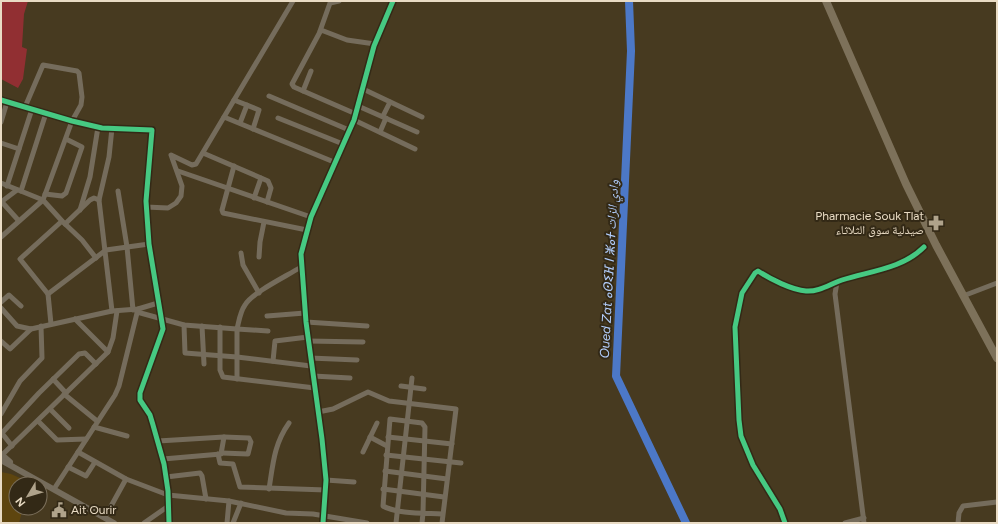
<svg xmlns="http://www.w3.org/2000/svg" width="998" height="524" viewBox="0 0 998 524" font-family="Figtree,'Noto Naskh Arabic','Noto Sans Tifinagh',sans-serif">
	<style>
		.built { fill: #5e450f }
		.green { fill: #912f32 }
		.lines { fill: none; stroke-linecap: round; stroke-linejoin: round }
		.river { stroke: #4c78c7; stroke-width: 8 }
		.minor { stroke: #756c5c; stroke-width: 5 }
		.tertiary { stroke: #756c5c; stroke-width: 6 }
		.primary { stroke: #7d715a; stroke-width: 8 }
		.cycleway-casing { stroke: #332916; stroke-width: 8 }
		.cycleway { stroke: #46c982; stroke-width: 5 }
		.labels { text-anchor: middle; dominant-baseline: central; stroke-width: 4; stroke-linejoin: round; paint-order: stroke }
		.poi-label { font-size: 12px; fill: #e9dbc4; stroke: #332916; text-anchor: end }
		.water-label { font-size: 13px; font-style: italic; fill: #b2cdfb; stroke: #332916 }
	</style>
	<rect width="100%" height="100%" fill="#473a20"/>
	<polygon class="built" points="1,472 11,474 29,482 28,484 16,484 16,508 23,508 19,523 1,523"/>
	<polygon class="green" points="1,1 28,1 24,14 22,47 27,49 23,79 18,88 1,79"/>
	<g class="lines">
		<polyline class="river" points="629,1 631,51 616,376 686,523"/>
		<g class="minor">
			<polyline points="320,31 330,3 339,1"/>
			<polyline points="363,89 422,117"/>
			<polyline points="303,91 311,71"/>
			<polyline points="269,96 349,130"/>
			<polyline points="1,100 72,121 102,128 152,130 146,201 149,244 163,329 140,393 140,400 150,415 153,425 164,464 168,491 169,523"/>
			<polyline points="234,100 259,110 253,129"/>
			<polyline points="358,106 417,132"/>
			<polyline points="356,114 294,87 292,84 321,30 347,40 375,44"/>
			<polyline points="383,116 390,102"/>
			<polyline points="224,117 334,162"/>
			<polyline points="278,118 343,144"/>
			<polyline points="354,120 415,149"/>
			<polyline points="1,122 7,102"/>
			<polyline points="240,123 247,105"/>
			<polyline points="380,132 386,118"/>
			<polyline points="1,143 19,149"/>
			<polyline points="203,153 268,181 271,188 267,202"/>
			<polyline points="234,166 222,210 223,213 307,230"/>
			<polyline points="178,171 311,217"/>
			<polyline points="1,183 43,200 62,221 20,259 48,294 51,324"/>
			<polyline points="7,186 32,109"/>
			<polyline points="21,191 46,113"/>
			<polyline points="118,191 127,247 133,310"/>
			<polyline points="45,194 62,196 66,193 82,147 66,139"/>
			<polyline points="254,198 261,178"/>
			<polyline points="99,200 109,157 112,128"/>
			<polyline points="1,201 19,221"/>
			<polyline points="1,202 17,190"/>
			<polyline points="146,207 168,208 176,203 181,196 182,186 171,155 192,165 196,164 293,1"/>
			<polyline points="80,210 90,177 98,127"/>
			<polyline points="63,222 82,240 96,258"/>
			<polyline points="65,224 90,200 94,198 99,200 112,311"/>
			<polyline points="1,237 43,200 72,121 81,105 82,97 79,73 77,71 43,65 25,107"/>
			<polyline points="241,253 243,265 259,293"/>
			<polyline points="259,257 260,242 264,222"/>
			<polyline points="837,282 835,294 864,523"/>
			<polyline points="48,294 106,250 149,244"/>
			<polyline points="963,296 997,283"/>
			<polyline points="1,302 9,295 21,306"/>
			<polyline points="1,308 17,326 31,329 112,311 138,309 158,303"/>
			<path d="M137 312 184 325 237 329C239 321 240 312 245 305 253 292 287 276 301 267"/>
			<polyline points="267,316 305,313"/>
			<polyline points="75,319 108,352"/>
			<polyline points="306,322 367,326"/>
			<polyline points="184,325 185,353 237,357 311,366"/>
			<polyline points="202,326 204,364"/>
			<polyline points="220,327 220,370 223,377 315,388"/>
			<polyline points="1,341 10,349 31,329"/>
			<polyline points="308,341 363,342"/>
			<polyline points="310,358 357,360"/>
			<polyline points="273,361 275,341 308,337"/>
			<polyline points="313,376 350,378"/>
			<polyline points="53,379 66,393"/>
			<polyline points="237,379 237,329 268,331"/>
			<polyline points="401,386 424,389"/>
			<polyline points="64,394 97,421"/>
			<polyline points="50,409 69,428"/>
			<polyline points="318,412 333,409 368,392 389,401 456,409 442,523"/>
			<polyline points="1,414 20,381 42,358 41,326"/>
			<polyline points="38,421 57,440 86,439"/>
			<polyline points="94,427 127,436"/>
			<polyline points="1,432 12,446"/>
			<polyline points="2,433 39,393 79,354 85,353 96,364"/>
			<polyline points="370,437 387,446"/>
			<polyline points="388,437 452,444"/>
			<polyline points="158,441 224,437 221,454 163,459"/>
			<polyline points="78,452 126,479 168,495 229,501 286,513 313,514 367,523"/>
			<polyline points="363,452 377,423"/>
			<polyline points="222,453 248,454 251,442 249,438 224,437"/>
			<polyline points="218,454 220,463 233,464 240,487 326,490"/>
			<polyline points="2,455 108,352 113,338 117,311"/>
			<polyline points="386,455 461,463"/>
			<polyline points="68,467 86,476 95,462"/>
			<polyline points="385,471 447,479"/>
			<polyline points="166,477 200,473 202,476 206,499"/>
			<polyline points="326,480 354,482"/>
			<polyline points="54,489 115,395 119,386 138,309"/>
			<path d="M269 489C273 464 274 444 289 423"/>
			<polyline points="383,489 444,497"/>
			<polyline points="105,517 126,479"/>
			<polyline points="144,523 167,507"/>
			<polyline points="227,523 229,501"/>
			<polyline points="233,523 241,503"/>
			<polyline points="323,523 326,480 322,439 306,322 301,254 311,217 354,120 374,46 393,1"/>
			<polyline points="396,523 412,378"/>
			<path d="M422 523 423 513 425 427 422 423 390 419 383 506C396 514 426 513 442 514"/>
			<path d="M785 523 780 509 753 465 741 436 739 420 735 327 742 293 755 273 758 271C770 279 792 290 806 291 819 292 830 284 842 280 870 271 902 269 924 247"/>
			<polyline points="845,523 864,518"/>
			<polyline points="958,523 959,513 963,506 997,502"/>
		</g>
		<g class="tertiary">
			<polyline points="1,454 10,462"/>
			<polyline points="1,460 114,523"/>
		</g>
		<polyline class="primary" points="826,1 906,184 936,245 997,358"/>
		<g class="cycleway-casing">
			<g id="cycleway">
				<polyline points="1,100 72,121 102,128 152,130 146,201 149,244 163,329 140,393 140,400 150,415 153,425 164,464 168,491 169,523"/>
				<polyline points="323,523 326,480 322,439 306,322 301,254 311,217 354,120 374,46 393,1"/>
				<path d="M785 523 780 509 753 465 741 436 739 420 735 327 742 293 755 273 758 271C770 279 792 290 806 291 819 292 830 284 842 280 870 271 902 269 924 247"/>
			</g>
		</g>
		<use href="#cycleway" class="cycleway"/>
	</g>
	<defs>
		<g id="pharmacy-bare" transform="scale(1.2)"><path d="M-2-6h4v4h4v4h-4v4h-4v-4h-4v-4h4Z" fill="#b0a38b" stroke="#332916" stroke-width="2.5" paint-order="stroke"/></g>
		<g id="civic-bare" transform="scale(1.2)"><path d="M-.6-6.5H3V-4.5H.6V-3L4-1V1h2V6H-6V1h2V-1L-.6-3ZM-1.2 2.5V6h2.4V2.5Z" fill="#b0a38b" stroke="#332916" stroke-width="2.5" paint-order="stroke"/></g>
	</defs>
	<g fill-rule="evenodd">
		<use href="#pharmacy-bare" x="936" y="223"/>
		<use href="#civic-bare" x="59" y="510"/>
	</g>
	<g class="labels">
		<g class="poi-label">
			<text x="924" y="216">Pharmacie Souk Tlat<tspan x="924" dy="14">صيدلية سوق الثلاثاء</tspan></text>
			<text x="71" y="510" text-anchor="start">Ait Ourir</text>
		</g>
		<g class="water-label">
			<text transform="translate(609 269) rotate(-87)">Oued Zat ⴰⵙⵉⴼ ⵏ ⵥⴰⵜ وادي الزات</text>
		</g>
	</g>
	<rect width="998" height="524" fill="none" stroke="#e9dbc4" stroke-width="4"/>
	<g transform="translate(28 496) rotate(232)"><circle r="19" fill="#332916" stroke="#7c705c"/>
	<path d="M0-3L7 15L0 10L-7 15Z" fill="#b0a38b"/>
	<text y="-6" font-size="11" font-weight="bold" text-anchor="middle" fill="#e9dbc4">N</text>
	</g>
</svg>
